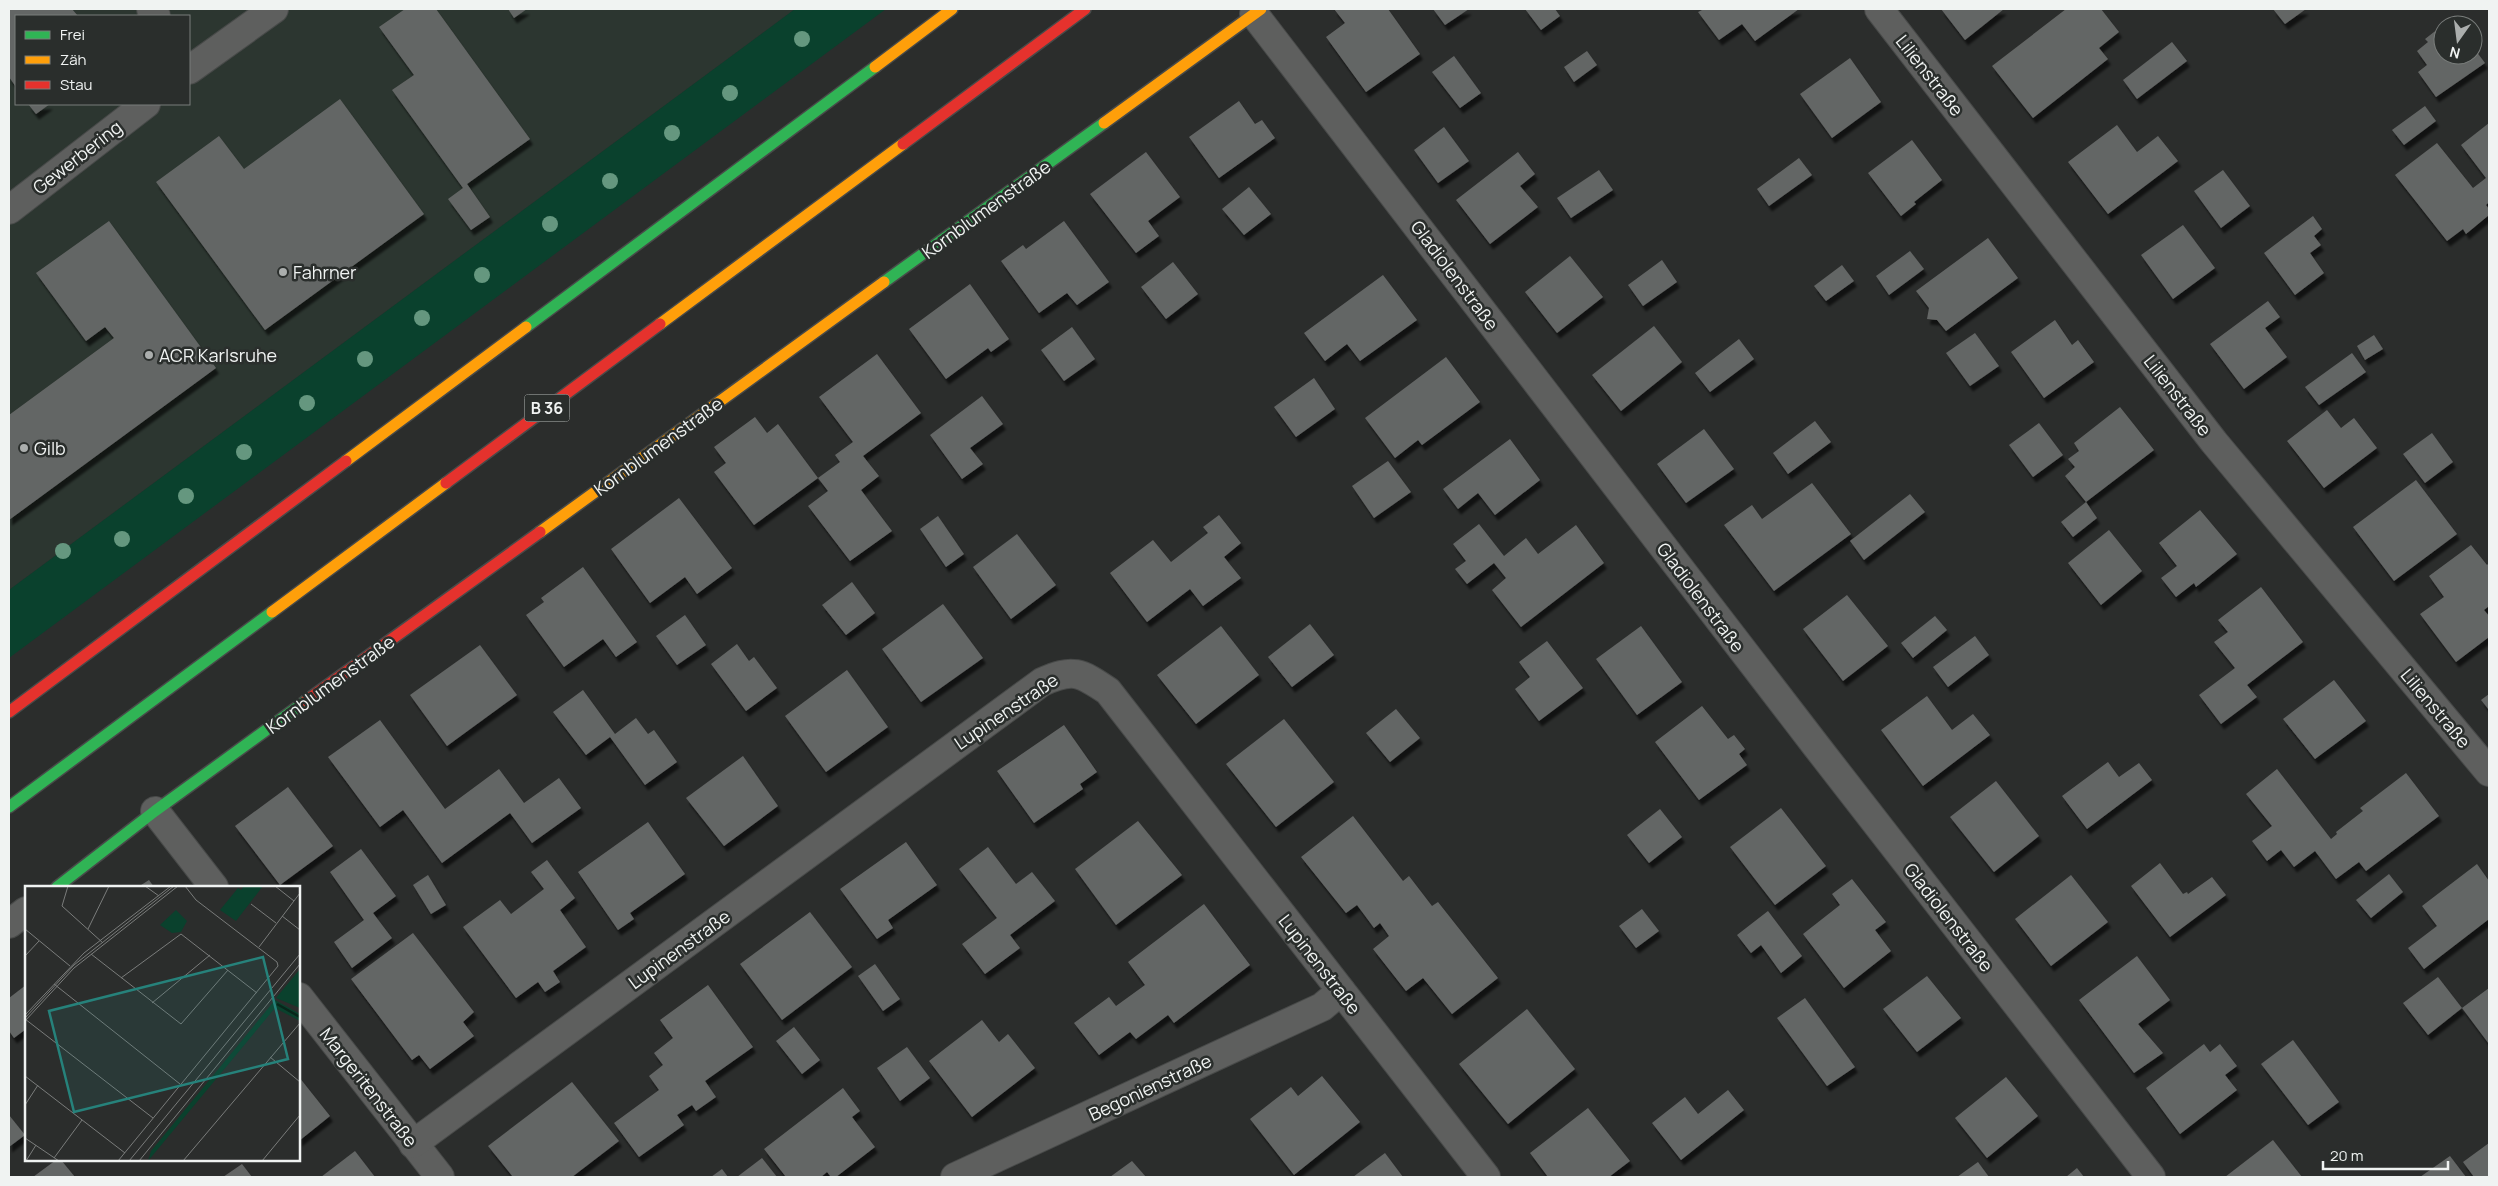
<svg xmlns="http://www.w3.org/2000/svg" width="2498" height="1186" viewBox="0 0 2498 1186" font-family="Manrope,sans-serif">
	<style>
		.built { fill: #2c3630; fill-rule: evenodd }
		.green { fill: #0a412d }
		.building { fill: #646665; filter: url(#shadow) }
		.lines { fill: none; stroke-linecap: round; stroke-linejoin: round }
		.street-casing { stroke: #484a49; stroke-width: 30 }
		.fast-casing { stroke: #484a49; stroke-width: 14 }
		.slow-casing { stroke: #484a49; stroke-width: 14 }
		.jam-casing { stroke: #484a49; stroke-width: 14 }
		.street { stroke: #5e5f5e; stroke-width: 28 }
		.fast { stroke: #30b455; stroke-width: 11 }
		.slow { stroke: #ff9f0a; stroke-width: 11 }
		.jam { stroke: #e5322d; stroke-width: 11 }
		.tree { fill: #65977f }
		.poi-dot { fill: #abaead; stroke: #2a2e2c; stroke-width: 2 }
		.labels { text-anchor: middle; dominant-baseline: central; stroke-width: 5; stroke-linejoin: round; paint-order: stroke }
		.shield { fill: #2a2e2c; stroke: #b5b8b7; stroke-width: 1 }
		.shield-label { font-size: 16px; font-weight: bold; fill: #f0f3f2 }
		.street-label { font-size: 18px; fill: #f0f3f2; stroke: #2a2e2c }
		.poi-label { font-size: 18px; fill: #f0f3f2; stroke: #2a2e2c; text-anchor: start }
		.inset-river { fill: none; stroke: #08261a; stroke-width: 2.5 }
		.inset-road { fill: none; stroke: #7a7c7b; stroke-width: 1 }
		.view { fill: #26827b; fill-opacity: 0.15; stroke: #26827b; stroke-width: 2.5 }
		.inset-edge { fill: none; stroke: #f0f3f2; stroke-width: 2.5 }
	</style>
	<defs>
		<filter id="shadow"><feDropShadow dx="3" dy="5.5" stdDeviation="1" flood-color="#0009"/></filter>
	</defs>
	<rect width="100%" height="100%" fill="#2b2d2c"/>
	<path class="built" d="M9 9H795L9 590ZM16 16H189V104H16Z"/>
	<polygon class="green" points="795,9 886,9 9,658 9,590"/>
	<g class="building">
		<polygon points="9,9 72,9 78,16 16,16 16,87 9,77"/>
		<polygon points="405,9 436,9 530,139 467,184 490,217 471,230 448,199 463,188 392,90 414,75 379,27"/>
		<polygon points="508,9 527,9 514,18"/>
		<polygon points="1334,9 1388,9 1420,54 1366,92 1326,37 1345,23"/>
		<polygon points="1433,9 1469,9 1445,25"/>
		<polygon points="1525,9 1555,9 1560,16 1541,30"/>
		<polygon points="1704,9 1799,9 1755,41 1742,24 1719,40 1698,12"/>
		<polygon points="1941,9 2004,9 1965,40"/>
		<polygon points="2066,9 2101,9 2119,32 2099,48 2108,59 2033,118 1992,66"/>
		<polygon points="2273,9 2306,9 2285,24"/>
		<polygon points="2453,18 2458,25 2444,25"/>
		<polygon points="2443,25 2443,55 2473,55 2473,47 2485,63 2436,97 2418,72 2427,65 2417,51 2428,42 2425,39"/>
		<polygon points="2172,42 2187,61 2137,99 2123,80"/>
		<polygon points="1587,51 1597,65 1574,82 1564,67"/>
		<polygon points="1454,56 1481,93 1460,108 1432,72"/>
		<polygon points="1850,58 1881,102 1832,138 1800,94"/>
		<polygon points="340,99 424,214 265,330 156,182 219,136 244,169"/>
		<polygon points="1239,101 1255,124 1262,120 1275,138 1219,178 1189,137"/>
		<polygon points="28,104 50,104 36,114"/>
		<polygon points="2425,106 2436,121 2404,145 2392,130"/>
		<polygon points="2489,123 2489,202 2486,205 2489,209 2489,215 2466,234 2463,229 2447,241 2395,175 2437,143 2473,188 2486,178 2461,145"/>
		<polygon points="2117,125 2137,152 2158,136 2178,161 2108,214 2068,162"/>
		<polygon points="1444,127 1469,161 1438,183 1414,150"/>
		<polygon points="1912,140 1942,180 1914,202 1916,204 1901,216 1868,173"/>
		<polygon points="1146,152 1180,197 1148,221 1159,236 1136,253 1090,194"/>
		<polygon points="1518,152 1535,174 1520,186 1538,207 1490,244 1456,200"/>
		<polygon points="1799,158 1812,175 1769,206 1757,189"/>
		<polygon points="1599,170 1613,190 1571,218 1557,198"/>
		<polygon points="2223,170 2250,206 2221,228 2194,191"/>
		<polygon points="1249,187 1271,214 1244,235 1222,209"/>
		<polygon points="2313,216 2322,229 2314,236 2321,245 2310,253 2324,273 2295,295 2264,253"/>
		<polygon points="109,221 216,368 9,520 9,415 114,338 105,327 86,341 36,273"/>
		<polygon points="1064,221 1109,282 1077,305 1067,293 1039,313 1001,261 1023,245 1026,249"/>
		<polygon points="2183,225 2215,268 2173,299 2141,255"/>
		<polygon points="1988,238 2018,278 1946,331 1937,320 1927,319 1929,308 1916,291"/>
		<polygon points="1910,251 1924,269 1889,295 1876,276"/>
		<polygon points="1570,256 1603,297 1557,333 1525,292"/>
		<polygon points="1662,260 1677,282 1643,306 1628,285"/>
		<polygon points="1173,262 1198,294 1166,319 1141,287"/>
		<polygon points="1842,265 1854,281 1826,301 1814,286"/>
		<polygon points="1383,275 1417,320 1360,361 1347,344 1325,361 1304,333"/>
		<polygon points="970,284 1009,339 991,352 988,348 946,379 909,329"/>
		<polygon points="2268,301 2280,317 2265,328 2287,357 2244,389 2210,344"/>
		<polygon points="2055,320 2072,345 2078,340 2094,362 2044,398 2011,352"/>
		<polygon points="1654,326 1682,362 1621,411 1592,375"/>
		<polygon points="1072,327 1095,359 1064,381 1041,350"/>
		<polygon points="1975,333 1999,366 1970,386 1946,353"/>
		<polygon points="2374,335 2383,349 2365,360 2357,346"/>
		<polygon points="1739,339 1754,359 1710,392 1695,373"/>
		<polygon points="2352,353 2366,372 2319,405 2305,387"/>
		<polygon points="877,354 921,413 863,456 879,476 861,490 892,531 850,561 808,506 828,491 818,478 840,462 835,455 853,442 819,397"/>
		<polygon points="1446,357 1480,402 1422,445 1418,440 1395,458 1365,418"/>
		<polygon points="1314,378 1335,409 1296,437 1274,407"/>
		<polygon points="982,396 1003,424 970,448 983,464 962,479 930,435"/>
		<polygon points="2120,407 2154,450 2086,502 2065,476 2075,467 2068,459 2079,451 2074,443"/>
		<polygon points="2327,410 2341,428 2354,418 2377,448 2324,488 2287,441"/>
		<polygon points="755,417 767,433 778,424 818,478 754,525 714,472 726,463 714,447"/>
		<polygon points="1815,421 1831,442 1788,474 1773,453"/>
		<polygon points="2039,423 2063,455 2033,477 2009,445"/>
		<polygon points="1704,429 1734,469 1686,503 1657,464"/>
		<polygon points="2432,433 2453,462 2425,483 2403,454"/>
		<polygon points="1510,439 1540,480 1495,515 1478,493 1458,509 1443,489"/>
		<polygon points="1388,461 1411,492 1374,518 1352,486"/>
		<polygon points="2416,480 2457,534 2394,581 2353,527"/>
		<polygon points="1812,483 1851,534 1774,591 1724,525 1752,505 1762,519"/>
		<polygon points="1910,494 1925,512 1864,560 1850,541"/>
		<polygon points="679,498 732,568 697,594 685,577 650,603 611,549"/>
		<polygon points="2086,502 2097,518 2073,537 2061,522"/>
		<polygon points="2200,510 2237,554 2196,587 2194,583 2176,597 2161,578 2177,566 2159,543"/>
		<polygon points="1219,515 1241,543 1224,557 1241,578 1203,606 1190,589 1147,622 1110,573 1153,540 1171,562 1208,533 1203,527"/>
		<polygon points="938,516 964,554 946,567 920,529"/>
		<polygon points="1479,524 1504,556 1526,538 1538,554 1576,525 1604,563 1521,627 1492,590 1506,578 1494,563 1467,584 1455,569 1466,561 1453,544"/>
		<polygon points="2109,530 2142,571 2101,605 2068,563"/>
		<polygon points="1017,534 1056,585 1011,619 973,567"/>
		<polygon points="2471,545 2487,565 2489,563 2489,606 2484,610 2489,616 2489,637 2456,662 2420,614 2444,597 2429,576"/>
		<polygon points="583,567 637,642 616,657 603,639 564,667 526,615 544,602 541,598"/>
		<polygon points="852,582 875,613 846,635 822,605"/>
		<polygon points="2261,587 2303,642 2247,685 2257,697 2221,724 2199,695 2235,668 2214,642 2228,632 2218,620"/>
		<polygon points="1847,595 1888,646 1843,681 1803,629"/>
		<polygon points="943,604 983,658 921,702 882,649"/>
		<polygon points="685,615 706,645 677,665 656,636"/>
		<polygon points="1935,616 1947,630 1913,658 1901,643"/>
		<polygon points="1310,624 1334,655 1292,687 1268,657"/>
		<polygon points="1221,626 1259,675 1196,724 1157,675"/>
		<polygon points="1641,626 1682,682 1637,715 1596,659"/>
		<polygon points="1975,636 1989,655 1948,687 1933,667"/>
		<polygon points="1547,641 1583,688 1539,721 1515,689 1530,677 1519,662"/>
		<polygon points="737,644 749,661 754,657 777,688 746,711 711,664"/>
		<polygon points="480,645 517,695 447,746 410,695"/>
		<polygon points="847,670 888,727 826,772 785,716"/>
		<polygon points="2334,680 2366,721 2315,759 2283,719"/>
		<polygon points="583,690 615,734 636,718 648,734 654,730 677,762 645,785 610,737 586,755 553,712"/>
		<polygon points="2489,694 2489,710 2481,700"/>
		<polygon points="1927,696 1952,730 1973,714 1990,735 1923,786 1881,730"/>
		<polygon points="1702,706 1728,739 1734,735 1745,749 1739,754 1747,765 1699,800 1655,742"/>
		<polygon points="1396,709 1420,738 1390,762 1366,733"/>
		<polygon points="1284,719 1334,782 1276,827 1226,764"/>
		<polygon points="380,720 445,809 499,769 524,803 559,778 581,808 532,843 510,813 442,863 403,810 380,827 328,757"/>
		<polygon points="1064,725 1097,772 1080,784 1083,789 1034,823 997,771"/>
		<polygon points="743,756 778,806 724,846 686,798"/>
		<polygon points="2108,762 2119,777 2139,763 2152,780 2087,829 2062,796"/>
		<polygon points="2277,769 2331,839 2337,834 2336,832 2363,811 2360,808 2406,773 2439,816 2366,871 2359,862 2336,879 2315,851 2294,867 2281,850 2267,861 2252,841 2272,826 2246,794"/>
		<polygon points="1996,781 2039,836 1994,872 1950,817"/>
		<polygon points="288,787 333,846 280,885 235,826"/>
		<polygon points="1781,808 1826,866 1775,905 1730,847"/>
		<polygon points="1660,809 1682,837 1649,863 1627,835"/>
		<polygon points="1353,816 1403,881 1409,876 1432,906 1438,902 1498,978 1452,1014 1423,978 1406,991 1373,949 1389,936 1380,923 1374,928 1357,905 1346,913 1301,857"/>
		<polygon points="1138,821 1182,875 1116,925 1075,869"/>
		<polygon points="648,822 685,874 630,913 634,919 618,930 578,872"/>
		<polygon points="906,842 937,885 888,920 893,928 877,939 840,889"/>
		<polygon points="988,847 1016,884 1032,872 1055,901 1010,935 1020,948 985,974 962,944 997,918 959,869"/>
		<polygon points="361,849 396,896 373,913 392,938 352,968 334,942 364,920 330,872"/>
		<polygon points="547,860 575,898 560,910 586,947 553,971 560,982 545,992 538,982 516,998 463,927 500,900 511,914 544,889 531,872"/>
		<polygon points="2160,863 2183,894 2187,892 2188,894 2212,877 2226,895 2170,937 2131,886"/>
		<polygon points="2477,864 2489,881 2489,919 2424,969 2408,948 2437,926 2422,906"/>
		<polygon points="2389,874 2403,892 2371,918 2356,900"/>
		<polygon points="428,875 446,905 431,914 413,885"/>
		<polygon points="2071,875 2108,922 2051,966 2015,919"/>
		<polygon points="1852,879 1886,922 1875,930 1891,951 1844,988 1803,934 1840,905 1832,894"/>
		<polygon points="149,880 154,887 138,887"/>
		<polygon points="1204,904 1250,965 1174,1023 1168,1015 1136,1039 1130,1032 1099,1055 1074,1023 1109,997 1116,1006 1145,985 1128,962"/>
		<polygon points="1642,909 1659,931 1636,948 1619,926"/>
		<polygon points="1768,911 1802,956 1781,973 1761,945 1751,953 1737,935"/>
		<polygon points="810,912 852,967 782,1020 740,964"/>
		<polygon points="413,933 474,1012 463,1022 474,1036 430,1069 419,1055 412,1060 351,979"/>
		<polygon points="2137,956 2170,1000 2138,1024 2163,1053 2134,1073 2079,1000"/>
		<polygon points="875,964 900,999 883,1011 858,976"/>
		<polygon points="1927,976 1961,1018 1917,1052 1883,1009"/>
		<polygon points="2438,977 2462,1008 2428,1035 2403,1003"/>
		<polygon points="26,985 26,1029 14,1038 9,1031 9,998"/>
		<polygon points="708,985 753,1047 705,1081 716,1097 696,1111 692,1105 677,1115 684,1125 639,1157 614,1123 659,1090 649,1076 663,1065 654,1053 673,1038 660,1020"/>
		<polygon points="2489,988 2489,1044 2462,1008"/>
		<polygon points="1805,998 1855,1067 1827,1086 1777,1018"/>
		<polygon points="1527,1009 1575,1069 1508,1124 1459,1064"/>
		<polygon points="982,1020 999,1042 1008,1034 1035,1068 972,1117 929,1061"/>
		<polygon points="794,1027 820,1060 802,1074 776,1041"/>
		<polygon points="2293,1040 2339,1102 2308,1125 2261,1064"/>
		<polygon points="2204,1044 2210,1052 2220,1044 2237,1066 2225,1075 2237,1090 2180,1134 2146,1088"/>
		<polygon points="907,1047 930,1078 900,1101 877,1068"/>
		<polygon points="1322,1076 1360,1122 1294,1175 1250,1119 1291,1087 1298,1096"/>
		<polygon points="299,1077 330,1116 299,1141"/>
		<polygon points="2006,1077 2038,1116 1987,1158 1955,1118"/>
		<polygon points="572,1082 619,1141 572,1177 513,1177 488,1146"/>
		<polygon points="843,1088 860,1111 852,1117 875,1147 836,1177 831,1177 827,1172 821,1177 786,1177 764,1149"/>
		<polygon points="1728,1090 1744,1110 1681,1160 1652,1123 1685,1097 1698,1114"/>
		<polygon points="1588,1108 1630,1161 1609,1177 1548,1177 1530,1153"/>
		<polygon points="9,1115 25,1135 9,1147"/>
		<polygon points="2273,1140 2302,1177 2225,1177"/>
		<polygon points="2489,1143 2489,1177 2474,1177 2463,1162"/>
		<polygon points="355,1151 375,1177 321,1177"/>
		<polygon points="1385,1153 1403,1177 1353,1177"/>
		<polygon points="2450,1156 2466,1177 2420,1177"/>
		<polygon points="762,1158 777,1177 737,1177"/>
		<polygon points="56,1160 61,1160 75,1177 33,1177"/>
		<polygon points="1132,1161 1146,1177 1110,1177"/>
		<polygon points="1978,1162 1989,1177 1957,1177"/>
		<polygon points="242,1164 252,1177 223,1177"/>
		<polygon points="2077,1168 2084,1177 2066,1177"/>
		<polygon points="722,1169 728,1177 711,1177"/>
	</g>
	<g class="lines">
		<g class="street-casing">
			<g id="street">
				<polyline points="151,9 156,16"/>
				<polyline points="1879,9 2214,442 2489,772"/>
				<polyline points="1254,14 1817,747 2151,1177"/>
				<polyline points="189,70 274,9"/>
				<polyline points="9,210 146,104"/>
				<polyline points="155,811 214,887"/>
				<polyline points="9,924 26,911"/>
				<polyline points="299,997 440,1177"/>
				<path d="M413 1144 1042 682C1073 668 1080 672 1108 691L1486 1177"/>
				<polyline points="955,1177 1322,1007 1341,991"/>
			</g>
		</g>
		<g class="fast-casing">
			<g id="fast">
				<polyline points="884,282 1104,123"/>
				<polyline points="526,327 875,67"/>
				<polyline points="9,807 272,612"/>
				<polyline points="57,887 155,811 306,701"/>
			</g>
		</g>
		<g class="slow-casing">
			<g id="slow">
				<polyline points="875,67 952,9"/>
				<polyline points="1104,123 1261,9"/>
				<polyline points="660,324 903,144"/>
				<polyline points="346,461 526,327"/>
				<polyline points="540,532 884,282"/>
				<polyline points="272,612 446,483"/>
			</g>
		</g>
		<g class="jam-casing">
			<g id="jam">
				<polyline points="903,144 1085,9"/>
				<polyline points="446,483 660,324"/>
				<polyline points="306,701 540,532"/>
				<polyline points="9,712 346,461"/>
			</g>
		</g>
		<use href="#street" class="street"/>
		<use href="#fast" class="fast"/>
		<use href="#slow" class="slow"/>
		<use href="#jam" class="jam"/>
	</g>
	<g class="tree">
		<circle cx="802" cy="39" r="8"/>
		<circle cx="730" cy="93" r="8"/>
		<circle cx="672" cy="133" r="8"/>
		<circle cx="610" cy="181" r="8"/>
		<circle cx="550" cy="224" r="8"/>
		<circle cx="482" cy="275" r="8"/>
		<circle cx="422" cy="318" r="8"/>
		<circle cx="365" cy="359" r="8"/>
		<circle cx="307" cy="403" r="8"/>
		<circle cx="244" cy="452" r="8"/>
		<circle cx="186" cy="496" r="8"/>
		<circle cx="122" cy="539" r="8"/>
		<circle cx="63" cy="551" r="8"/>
	</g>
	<g class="poi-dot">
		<circle cx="283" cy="272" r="5"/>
		<circle cx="149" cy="355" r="5"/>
		<circle cx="24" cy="448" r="5"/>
	</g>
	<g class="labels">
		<rect class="shield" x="524.5" y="394.5" width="45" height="27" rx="4"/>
		<g class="shield-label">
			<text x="547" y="408">B 36</text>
		</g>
		<g class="street-label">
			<text transform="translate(1930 75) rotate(52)">Lilienstraße</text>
			<text transform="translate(77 157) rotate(-38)">Gewerbering</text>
			<text transform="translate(986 209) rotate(-36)">Kornblumenstraße</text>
			<text transform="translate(1455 275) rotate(53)">Gladiolenstraße</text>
			<text transform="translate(2178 395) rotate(52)">Lilienstraße</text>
			<text transform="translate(658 446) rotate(-36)">Kornblumenstraße</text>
			<text transform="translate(1701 597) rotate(53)">Gladiolenstraße</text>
			<text transform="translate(330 684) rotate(-36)">Kornblumenstraße</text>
			<text transform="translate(2436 708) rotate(50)">Lilienstraße</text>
			<text transform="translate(1006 711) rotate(-34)">Lupinenstraße</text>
			<text transform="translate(1949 917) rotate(52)">Gladiolenstraße</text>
			<text transform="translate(679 949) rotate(-36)">Lupinenstraße</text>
			<text transform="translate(1320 964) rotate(52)">Lupinenstraße</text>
			<text transform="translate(369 1087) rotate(52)">Margeritenstraße</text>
			<text transform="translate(1150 1087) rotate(-25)">Begonienstraße</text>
		</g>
		<g class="poi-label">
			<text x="293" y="272">Fahrner</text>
			<text x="159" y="355">ACR Karlsruhe</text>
			<text x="34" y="448">Gilb</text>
		</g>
	</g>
	<g transform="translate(25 886)">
		<rect width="275" height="275" fill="#2b2d2c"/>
		<path d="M219 0H238L211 35 195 24 213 2 216 4ZM151 24 162 35 156 46 147 47 135 39ZM275 83V122L251 112ZM250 114 275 128V135L250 122 123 275 126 265Z" fill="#0a412d"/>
		<path class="inset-river" d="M252 118 275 131"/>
		<path class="inset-road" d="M43 0 37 20 78 57M120 0 134 10M250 0 269 15M226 18 251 37M257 30 275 44M0 43 45 80M63 43 84 0M234 61 275 7M66 68 156 138 203 84M0 70 14 55M96 92 156 48 232 107M29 98 155 198M127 117 185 69M0 129 59 67 146 0M0 132 49 79 149 0M0 133 128 232M0 135 49 82 153 0M245 171 275 196M0 190 100 267M0 219 13 199M0 252 34 275M29 272 57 234M1 275 11 259M93 275 253 80 252 76 171 14 160 0M104 275 275 68M114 275 275 78M158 275 275 137M237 275 275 229"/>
		<path class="view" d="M238 71 263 173 49 226 24 125Z"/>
		<rect width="275" height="275" class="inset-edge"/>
	</g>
	<rect width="2498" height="1186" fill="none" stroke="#f0f3f2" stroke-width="20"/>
	<rect x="15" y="15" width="175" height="90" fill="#2a2e2c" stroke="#797d7b"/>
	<rect x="25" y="31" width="25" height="8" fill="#30b455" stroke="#797d7b"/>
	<text x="60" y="40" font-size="15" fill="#f0f3f2">Frei</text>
	<rect x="25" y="56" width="25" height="8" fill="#ff9f0a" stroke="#797d7b"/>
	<text x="60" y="65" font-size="15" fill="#f0f3f2">Zäh</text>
	<rect x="25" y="81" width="25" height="8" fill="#e5322d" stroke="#797d7b"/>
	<text x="60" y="90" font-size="15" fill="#f0f3f2">Stau</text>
	<g transform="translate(2458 40) rotate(194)"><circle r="24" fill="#2a2e2c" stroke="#797d7b"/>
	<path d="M0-4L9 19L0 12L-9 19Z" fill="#abaead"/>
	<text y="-8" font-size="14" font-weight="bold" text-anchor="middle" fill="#f0f3f2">N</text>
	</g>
	<path d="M2323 1161v8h125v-8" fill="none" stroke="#f0f3f2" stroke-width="2.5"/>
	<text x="2330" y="1161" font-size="15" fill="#f0f3f2" stroke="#2a2e2c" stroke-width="4" paint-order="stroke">20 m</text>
</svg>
